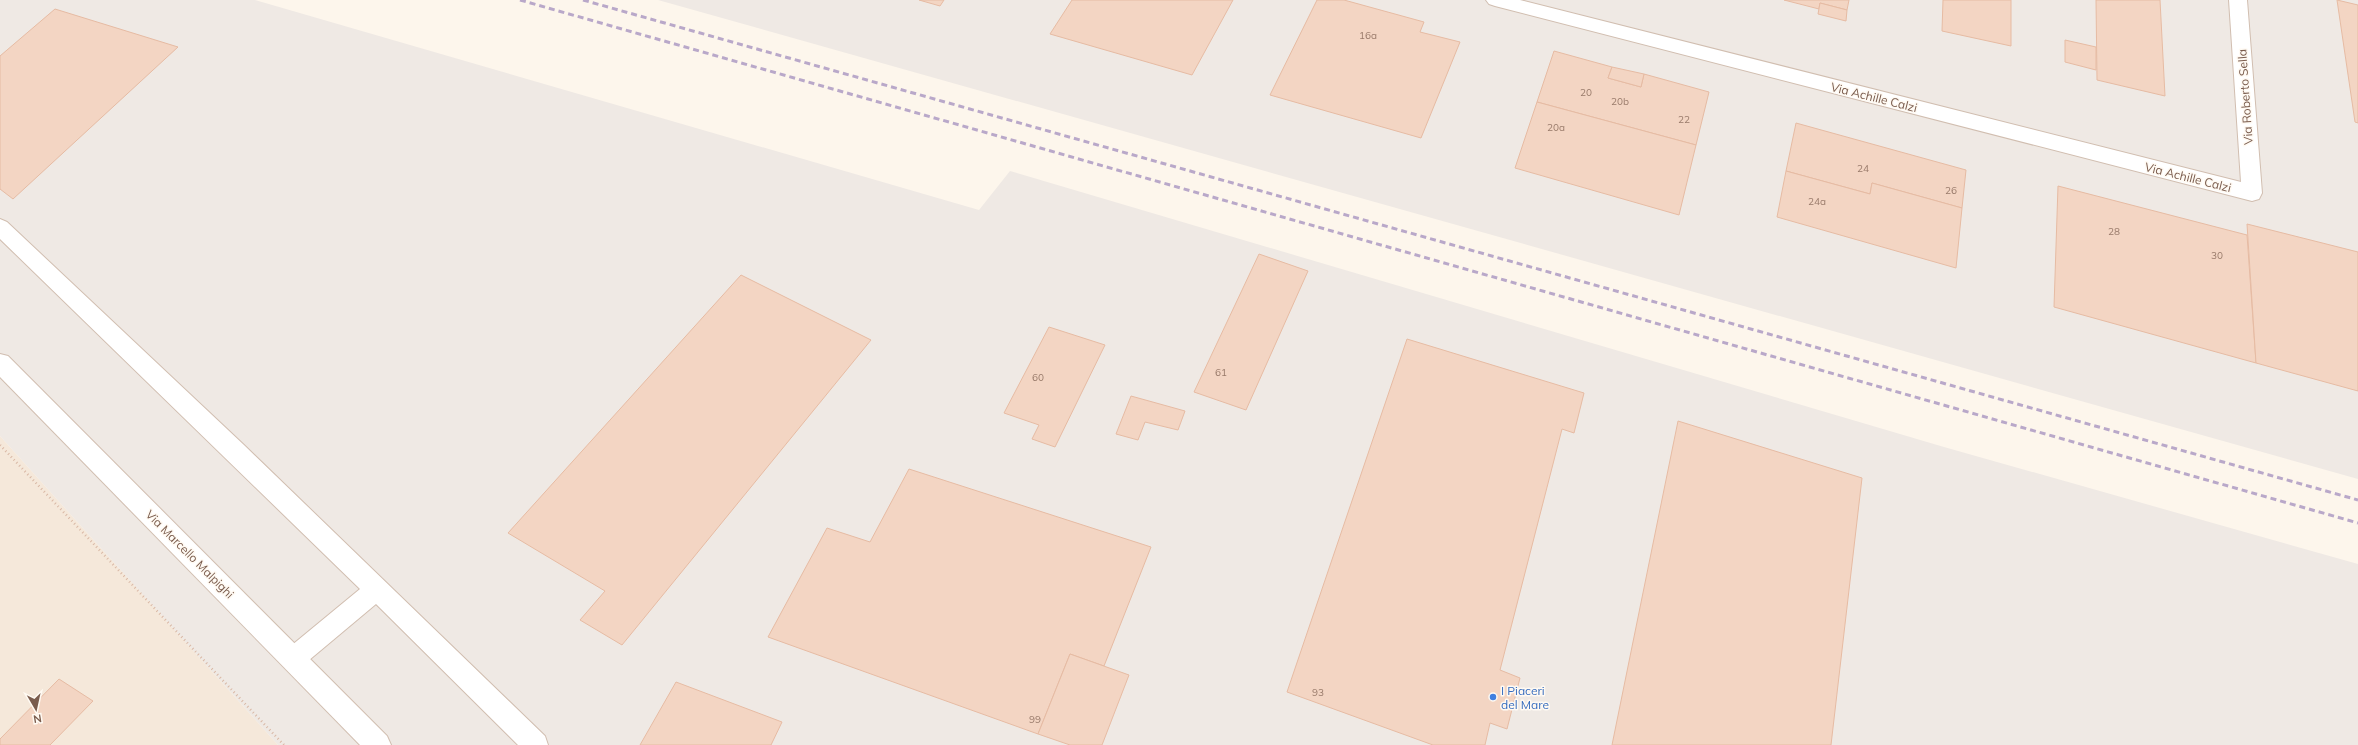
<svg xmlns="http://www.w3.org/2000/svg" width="2358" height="745" viewBox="0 0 2358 745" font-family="Mulish,sans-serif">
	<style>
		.residential { fill: #f5e8da }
		.industrial { fill: #efe9e4 }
		.building { fill: #f3d5c3; stroke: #e6bba3 }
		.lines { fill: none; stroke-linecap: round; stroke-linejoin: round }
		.lane-casing { stroke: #d1beb0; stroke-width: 2 }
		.street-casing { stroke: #d1beb0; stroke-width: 2 }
		.path { stroke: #d9b8a5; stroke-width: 2.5; stroke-dasharray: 1 3; stroke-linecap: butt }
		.lane { fill: #fff; fill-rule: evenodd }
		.street { fill: #fff; fill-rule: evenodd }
		.rail { stroke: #b9a8c9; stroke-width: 3; stroke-dasharray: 6 4; stroke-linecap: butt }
		.shop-dot { fill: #3f7fe0; stroke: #fffaf3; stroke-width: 1.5 }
		.labels { text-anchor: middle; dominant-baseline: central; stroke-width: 3; stroke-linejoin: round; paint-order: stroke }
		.number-label { font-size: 10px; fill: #987a6a }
		.street-label { font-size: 12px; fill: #7a5c4d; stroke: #fffaf3 }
		.shop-label { font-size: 12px; fill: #366cbe; stroke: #fffaf3; text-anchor: start }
	</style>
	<rect width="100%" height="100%" fill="#fdf6ec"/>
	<polygon class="residential" points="0,436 278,745 0,745"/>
	<g class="industrial">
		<polygon points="0,0 255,0 979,210 1010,171 1944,447 2358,564 2358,745 278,745 0,436"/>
		<polygon points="658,0 2358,0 2358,479"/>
	</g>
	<g class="building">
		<polygon points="919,0 944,0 940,6"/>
		<polygon points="1072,0 1233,0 1192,75 1050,34"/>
		<polygon points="1317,0 1344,0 1424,22 1420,32 1460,42 1421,138 1270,95"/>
		<polygon points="1784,0 1849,0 1847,10 1820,3 1819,9"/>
		<polygon points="1943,0 2011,0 2011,46 1942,31"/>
		<polygon points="2096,0 2160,0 2165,96 2097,80"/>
		<polygon points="2337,0 2358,5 2358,123 2355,122"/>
		<polygon points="1820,3 1847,10 1846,21 1818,14"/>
		<polygon points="55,9 178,47 13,199 0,189 0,56"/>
		<polygon points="2065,40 2096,47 2096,70 2065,62"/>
		<polygon points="1554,51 1612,67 1608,78 1641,87 1644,74 1709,92 1696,145 1537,102"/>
		<polygon points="1612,67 1644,74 1641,87 1608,78"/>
		<polygon points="1537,102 1696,145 1679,215 1515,168"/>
		<polygon points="1796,123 1966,170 1962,208 1872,183 1870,194 1786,171"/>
		<polygon points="1786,171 1870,194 1872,183 1962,208 1956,268 1777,217"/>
		<polygon points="2058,186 2247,235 2256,363 2054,307"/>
		<polygon points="2247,224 2358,252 2358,391 2256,363"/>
		<polygon points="1259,254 1308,271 1246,410 1194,392"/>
		<polygon points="741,275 871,340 622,645 580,620 605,591 508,533"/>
		<polygon points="1049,327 1105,345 1055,447 1032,439 1039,425 1004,413"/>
		<polygon points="1407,339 1584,393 1574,433 1562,429 1500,670 1520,678 1507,729 1490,723 1485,745 1433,745 1287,692"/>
		<polygon points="1131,396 1185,411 1178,430 1145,422 1138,440 1116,434"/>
		<polygon points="1678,421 1862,478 1831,745 1612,745"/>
		<polygon points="909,469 1151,547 1104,666 1070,654 1038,734 768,637 827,528 870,542"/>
		<polygon points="1070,654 1129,675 1102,745 1070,745 1038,734"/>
		<polygon points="59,679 93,701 50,745 0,745 0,739"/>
		<polygon points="676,682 782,722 771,745 640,745"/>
	</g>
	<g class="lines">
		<g class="lane-casing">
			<polygon id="lane" points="0,219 7,222 245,446 545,736 548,745 518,745 376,604 302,666 294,670 286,666 282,658 286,650 360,589 0,239"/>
		</g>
		<g class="street-casing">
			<g id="street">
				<polygon points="1486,0 1520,0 2241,182 2229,0 2247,0 2262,193 2259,199 2252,201 1495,6 1489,4"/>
				<polygon points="0,354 8,356 387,736 391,745 360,745 0,377"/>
			</g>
		</g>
		<polyline class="path" points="0,445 284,745"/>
		<use href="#lane" class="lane"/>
		<use href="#street" class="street"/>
		<g class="rail">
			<polyline points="520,0 2358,523"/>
			<polyline points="583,0 2358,500"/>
		</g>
	</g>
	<circle class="shop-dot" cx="1493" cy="697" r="4"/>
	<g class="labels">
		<g class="number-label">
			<text x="1368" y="35">16a</text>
			<text x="1586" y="92">20</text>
			<text x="1620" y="101">20b</text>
			<text x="1684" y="119">22</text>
			<text x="1556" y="127">20a</text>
			<text x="1863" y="168">24</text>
			<text x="1951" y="190">26</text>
			<text x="1817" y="201">24a</text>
			<text x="2114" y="231">28</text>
			<text x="2217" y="255">30</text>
			<text x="1221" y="372">61</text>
			<text x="1038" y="377">60</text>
			<text x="1318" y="692">93</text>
			<text x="1035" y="719">99</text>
		</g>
		<g class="street-label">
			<text transform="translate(1874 97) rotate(14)">Via Achille Calzi</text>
			<text transform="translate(2245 97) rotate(-94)">Via Roberto Sella</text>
			<text transform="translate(2188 177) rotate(14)">Via Achille Calzi</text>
			<text transform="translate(190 554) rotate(45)">Via Marcello Malpighi</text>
		</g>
		<g class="shop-label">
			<text x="1501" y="690">I Piaceri<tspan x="1501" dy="14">del Mare</tspan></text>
		</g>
	</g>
	<g transform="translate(36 709) rotate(171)" stroke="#fffaf3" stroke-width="3" paint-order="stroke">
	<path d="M0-3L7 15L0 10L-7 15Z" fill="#7a5c4d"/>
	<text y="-6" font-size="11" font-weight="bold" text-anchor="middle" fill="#7a5c4d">N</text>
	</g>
</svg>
